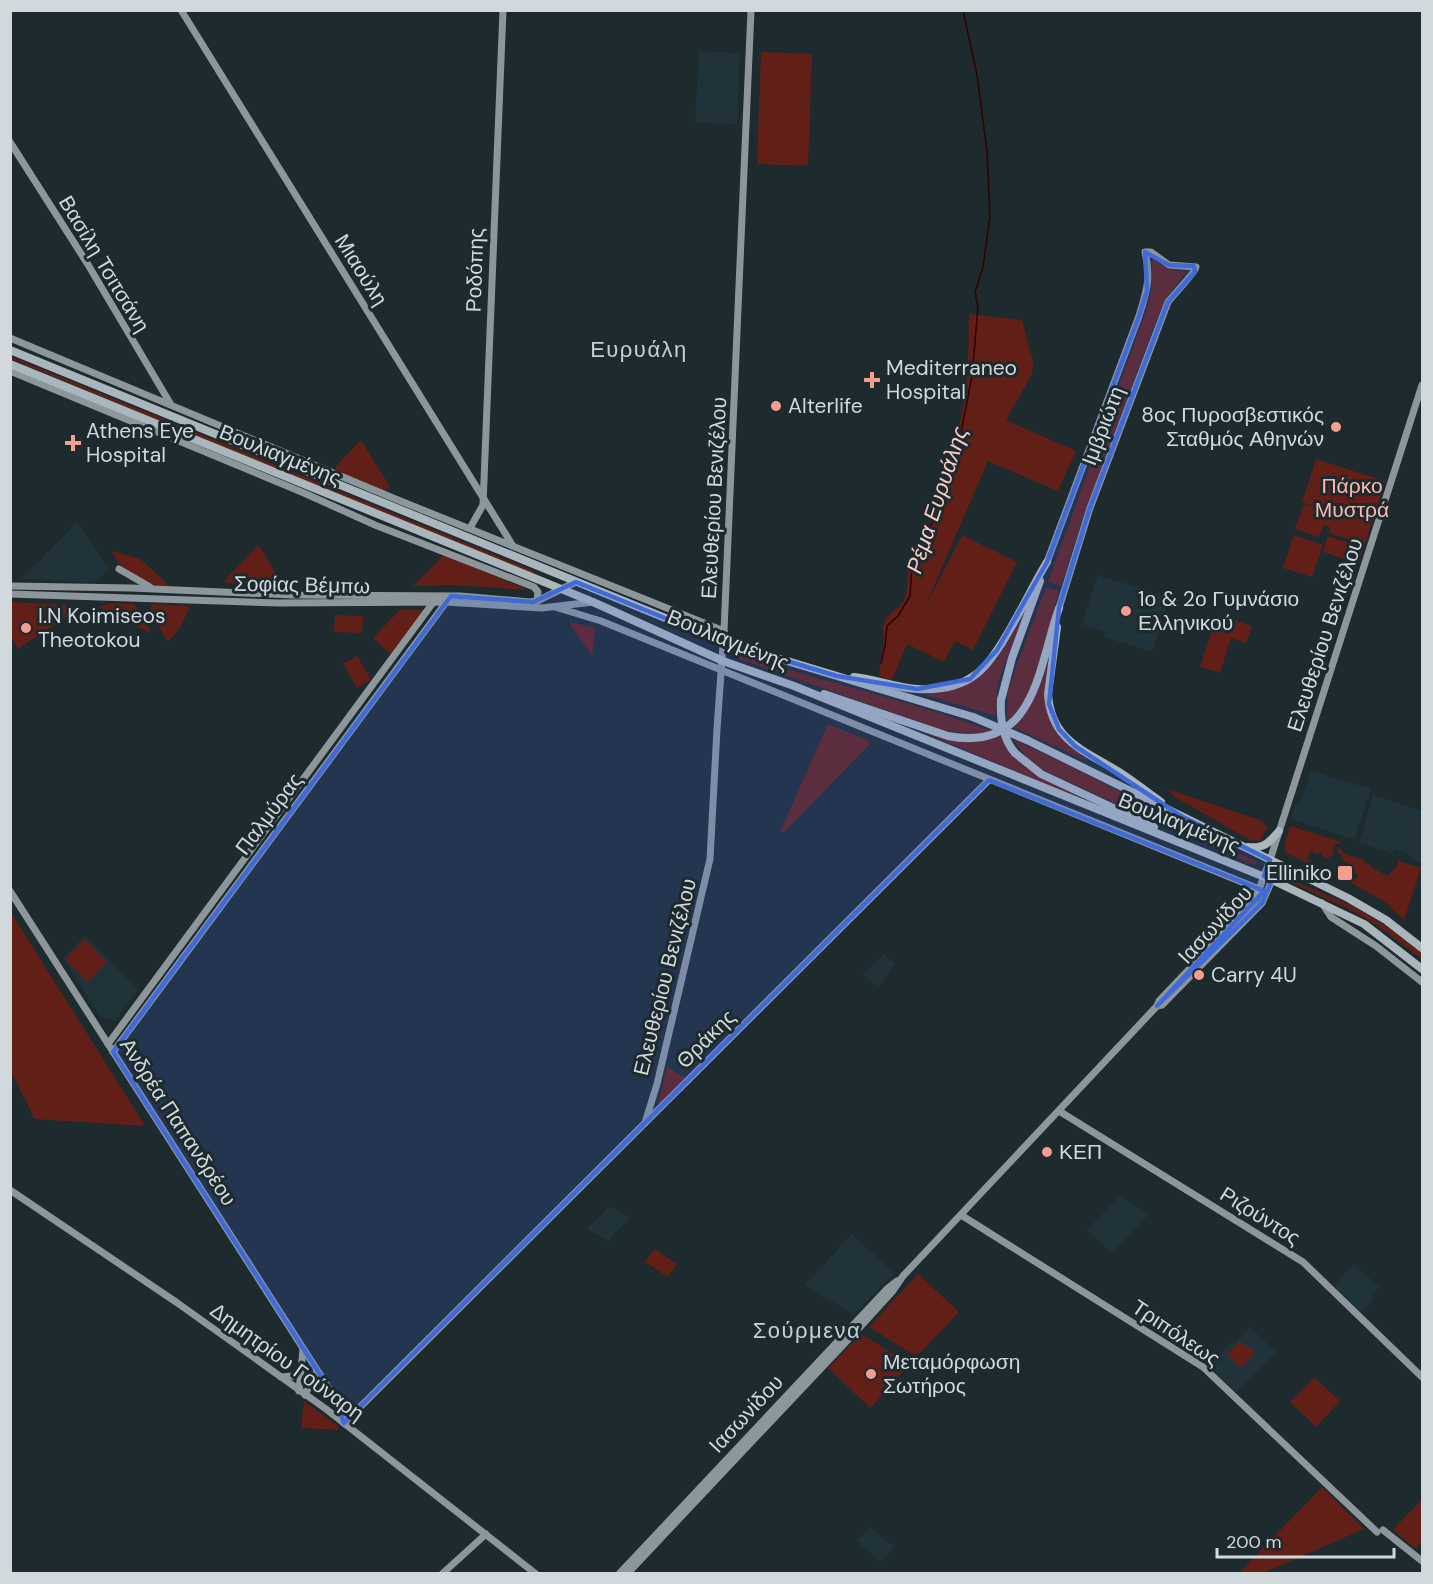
<svg xmlns="http://www.w3.org/2000/svg" width="1433" height="1584" viewBox="0 0 1433 1584" font-family="'DM Sans',sans-serif">
	<style>
		.built { fill: #20333b }
		.green { fill: #621f18 }
		.lines { fill: none; stroke-linecap: round; stroke-linejoin: round }
		.stream { stroke: #340000; stroke-width: 1.5 }
		.secondary { stroke: #8d979b; stroke-width: 7 }
		.primary { stroke: #a9b6bc; stroke-width: 8 }
		.primary-bridge { stroke: #a9b6bc; stroke-width: 8 }
		.marked { fill: #416ad9; fill-opacity: 0.2; stroke: #416ad9; stroke-width: 4.5; stroke-linejoin: round }
		.poi-dot { fill: #f59d8f; stroke: #1d2a2e; stroke-width: 2 }
		.labels { text-anchor: middle; dominant-baseline: central; stroke-width: 6; stroke-linejoin: round; paint-order: stroke }
		.street-label { font-size: 21px; fill: #d2d9dd; stroke: #1d2a2e }
		.poi-label { font-size: 21px; fill: #d2d9dd; stroke: #1d2a2e; text-anchor: start }
		.park-label { font-size: 21px; fill: #fcb8ad; stroke: #1d2a2e }
		.neighbourhood-label { font-size: 22px; letter-spacing: 1.5px; fill: #c2d1d8; stroke: #1d2a2e }
		.water-label { font-size: 22px; font-style: italic; fill: #fbccc5; stroke: #1d2a2e }
	</style>
	<rect width="100%" height="100%" fill="#1d2a2e"/>
	<g class="built">
		<polygon points="699,51 740,53 737,124 695,123"/>
		<polygon points="77,522 109,568 96,582 22,579"/>
		<polygon points="1098,575 1170,598 1152,652 1104,637 1105,632 1082,624"/>
		<polygon points="1311,771 1371,789 1355,837 1352,839 1291,819 1296,803 1300,804"/>
		<polygon points="1373,795 1422,811 1422,863 1413,860 1409,854 1394,849 1393,854 1359,843"/>
		<polygon points="85,936 138,990 114,1021 101,1017 63,958"/>
		<polygon points="884,954 895,964 878,987 863,975"/>
		<polygon points="1120,1196 1149,1214 1112,1253 1087,1230"/>
		<polygon points="609,1206 630,1218 608,1241 587,1229"/>
		<polygon points="852,1234 894,1273 854,1315 805,1285"/>
		<polygon points="1354,1264 1379,1287 1372,1295 1373,1297 1371,1302 1361,1312 1334,1286"/>
		<polygon points="1250,1327 1276,1352 1236,1393 1208,1366 1231,1343 1235,1343"/>
		<polygon points="870,1526 887,1542 896,1546 880,1562 857,1541"/>
	</g>
	<g class="green">
		<polygon points="761,52 812,54 808,166 757,164"/>
		<polygon points="1152,259 1168,269 1186,272 1169,294 1158,315 1081,523 1061,586 1048,582 1146,311 1151,290"/>
		<polygon points="969,314 1022,320 1033,362 1032,374 1006,420 1076,451 1058,491 988,461 925,607 962,535 1017,562 973,650 955,641 944,662 907,644 892,680 879,676 884,637 883,626 886,618 904,602 907,588 908,570 932,517 954,450 963,408 968,370"/>
		<polygon points="10,356 534,571 533,575 11,359"/>
		<polygon points="360,441 362,442 389,485 386,491 336,471 336,466"/>
		<polygon points="1316,459 1385,481 1365,544 1329,533 1330,527 1324,525 1319,537 1295,529 1304,504 1328,512 1329,511 1302,502"/>
		<polygon points="1294,535 1323,545 1312,577 1283,568"/>
		<polygon points="1328,536 1364,548 1359,564 1323,552"/>
		<polygon points="257,546 260,547 280,581 279,584 276,586 225,583 225,580"/>
		<path d="M113 551 140 559 170 586C145 586 125 574 112 553Z"/>
		<polygon points="444,555 528,590 455,585 413,586"/>
		<polygon points="1046,587 1059,591 1031,692 1007,724 1007,692"/>
		<polygon points="11,602 83,606 18,649 11,637"/>
		<polygon points="107,604 134,604 152,633 120,620 100,607"/>
		<path d="M152 604 189 606C185 621 179 630 168 642L149 610Z"/>
		<polygon points="400,610 424,610 391,655 373,638"/>
		<path d="M1026 610 1001 673 997 689 996 716 923 694C986 690 998 660 1026 610Z"/>
		<polygon points="335,615 363,616 362,633 334,632"/>
		<polygon points="1217,615 1252,626 1246,643 1231,638 1220,673 1200,667"/>
		<polygon points="570,622 595,628 592,656 570,624"/>
		<path d="M736 653C820 682 908 700 991 731L974 735 942 730 734 657Z"/>
		<polygon points="357,656 371,679 357,688 343,664"/>
		<path d="M1048 658C1043 715 1043 724 1089 762L1013 727C1034 705 1039 685 1048 658Z"/>
		<path d="M901 723 954 740H977L1000 734C1016 765 1043 779 1073 793L1072 795Z"/>
		<polygon points="828,724 869,741 870,744 784,832 782,832 781,830"/>
		<polygon points="1012,739 1072,767 1257,862 1255,865 1193,839 1041,769 1030,761"/>
		<polygon points="1167,789 1260,820 1267,827 1260,841 1250,840 1175,797"/>
		<polygon points="1290,826 1341,842 1340,844 1336,843 1332,850 1334,852 1329,858 1322,856 1323,854 1320,852 1318,855 1311,851 1307,859 1317,865 1316,867 1286,853 1284,846"/>
		<polygon points="1337,846 1345,854 1363,860 1374,869 1388,876 1396,867 1399,861 1421,868 1404,920 1385,902 1347,881 1356,879 1358,875 1351,865 1342,860 1343,856 1338,854"/>
		<polygon points="1282,876 1355,907 1394,931 1422,953 1422,959 1378,926 1353,911 1281,878"/>
		<polygon points="10,911 144,1124 143,1126 35,1119 11,1072"/>
		<polygon points="84,939 107,962 87,982 65,959"/>
		<polygon points="667,1067 687,1079 657,1108"/>
		<polygon points="654,1249 677,1264 668,1277 645,1262"/>
		<polygon points="918,1274 959,1312 920,1353 914,1355 869,1327"/>
		<polygon points="861,1334 910,1364 870,1408 828,1368"/>
		<polygon points="1240,1341 1248,1348 1250,1347 1253,1350 1252,1356 1240,1368 1227,1354"/>
		<polygon points="1314,1377 1340,1401 1316,1427 1290,1402"/>
		<polygon points="304,1401 339,1427 338,1430 301,1428"/>
		<polygon points="1322,1487 1364,1529 1263,1573 1239,1573"/>
		<polygon points="1422,1499 1422,1541 1416,1549 1393,1530"/>
	</g>
	<g class="lines">
		<polyline class="stream" points="881,663 885,646 887,626 898,616 910,596 912,565 933,520 959,443 972,376 978,307 975,292 983,267 990,216 987,151 977,75 963,10"/>
		<g class="secondary">
			<polyline points="181,10 513,546"/>
			<polyline points="10,142 87,263 170,403"/>
			<polyline points="10,338 398,500 724,631"/>
			<polyline points="10,371 304,493 375,525 534,587 538,592 537,601"/>
			<polyline points="470,528 483,505 503,10"/>
			<path d="M1047 562 1139 316C1147 291 1151 277 1145 252H1151L1169 265 1196 267C1195 273 1174 294 1168 302L1090 508 1059 608"/>
			<polyline points="119,569 150,587"/>
			<polyline points="10,586 131,588 292,595 460,596 530,602 537,601 576,582"/>
			<polyline points="10,594 278,603 446,602 542,608 593,602"/>
			<polyline points="555,607 601,621 1259,889"/>
			<polyline points="10,891 335,1398 344,1423"/>
			<polyline points="1322,903 1331,917 1376,946 1422,982"/>
			<polyline points="1157,1006 1159,1001 1255,900 1270,860 1422,385"/>
			<polyline points="108,1044 435,600"/>
			<polyline points="113,1052 447,601"/>
			<polyline points="1059,1111 1303,1262 1422,1377"/>
			<polyline points="645,1123 657,1084 710,859 717,729 724,631 751,10"/>
			<polyline points="10,1190 176,1302 326,1409 536,1574"/>
			<polyline points="961,1215 1203,1367 1377,1532"/>
			<polyline points="281,1377 293,1376 302,1367"/>
			<polyline points="299,1391 303,1349"/>
			<polyline points="305,1395 317,1371"/>
			<polyline points="344,1423 989,780"/>
			<polyline points="1383,1530 1422,1561"/>
			<polyline points="442,1574 486,1534"/>
			<polyline points="619,1574 888,1288 897,1281"/>
			<polyline points="627,1574 860,1327 892,1292 903,1276 1157,1006 1162,1005 1262,903 1272,880 1270,860"/>
		</g>
		<g class="primary">
			<polyline points="10,350 724,642 973,717"/>
			<polyline points="10,364 593,602 723,661 794,686 1272,880 1364,924 1422,969"/>
			<path d="M1057 627 1048 694C1051 741 1084 750 1119 772 1133 781 1147 792 1161 802"/>
			<path d="M854 677C876 679 896 688 918 689 937 690 959 687 975 675 1000 658 1029 591 1047 562"/>
			<path d="M824 694 948 736C1036 753 1038 667 1059 608"/>
			<polyline points="1001,700 1012,658 1040,581"/>
			<polyline points="1027,740 1348,898 1386,920 1422,948"/>
			<polyline points="1015,753 1041,774 1154,827"/>
			<path d="M1248 847C1264 849 1270 842 1279 831"/>
		</g>
		<g class="primary-bridge">
			<path d="M1001 700C1000 719 1002 738 1015 753"/>
			<polyline points="973,717 1027,740"/>
		</g>
	</g>
	<path class="marked" d="M1145 252 1169 265 1194 266 1195 272 1168 302 1090 508 1059 608 1049 704 1059 729 1075 746 1181 816 1270 860 1264 876 1272 880 1262 903 1157 1006 1264 891 989 780 344 1423 335 1398 113 1052 451 596 533 602 576 582 724 642 837 676 917 689 970 679 997 650 1047 562 1139 316 1147 290Z"/>
	<g class="poi-dot">
		<path d="M869 371h6v6h6v6h-6v6h-6v-6h-6v-6h6z"/>
		<circle cx="776" cy="406" r="6"/>
		<circle cx="1336" cy="427" r="6"/>
		<path d="M70 434h6v6h6v6h-6v6h-6v-6h-6v-6h6z"/>
		<circle cx="1126" cy="611" r="6"/>
		<circle cx="26" cy="628" r="6"/>
		<rect x="1337" y="865" width="16" height="16" rx="3"/>
		<circle cx="1199" cy="975" r="6"/>
		<circle cx="1047" cy="1152" r="6"/>
		<circle cx="871" cy="1374" r="6"/>
	</g>
	<g class="labels">
		<g class="street-label">
			<text transform="translate(104 264) rotate(59)">Βασίλη Τσιτσάνη</text>
			<text transform="translate(361 270) rotate(58)">Μιαούλη</text>
			<text transform="translate(475 270) rotate(-88)">Ροδόπης</text>
			<text transform="translate(1103 426) rotate(-69)">Ιμβριώτη</text>
			<text transform="translate(280 455) rotate(22)">Βουλιαγμένης</text>
			<text transform="translate(714 498) rotate(-87)">Ελευθερίου Βενιζέλου</text>
			<text transform="translate(302 585) rotate(1)">Σοφίας Βέμπω</text>
			<text transform="translate(1325 635) rotate(-72)">Ελευθερίου Βενιζέλου</text>
			<text transform="translate(728 640) rotate(22)">Βουλιαγμένης</text>
			<text transform="translate(269 814) rotate(-53)">Παλμύρας</text>
			<text transform="translate(1179 823) rotate(22)">Βουλιαγμένης</text>
			<text transform="translate(1215 925) rotate(-47)">Ιασωνίδου</text>
			<text transform="translate(665 977) rotate(-76)">Ελευθερίου Βενιζέλου</text>
			<text transform="translate(706 1039) rotate(-45)">Θράκης</text>
			<text transform="translate(178 1122) rotate(57)">Ανδρέα Παπανδρέου</text>
			<text transform="translate(1260 1216) rotate(32)">Ριζούντος</text>
			<text transform="translate(1176 1333) rotate(34)">Τριπόλεως</text>
			<text transform="translate(287 1362) rotate(36)">Δημητρίου Γούναρη</text>
			<text transform="translate(746 1414) rotate(-47)">Ιασωνίδου</text>
		</g>
		<g class="poi-label">
			<text x="886" y="368">Mediterraneo<tspan x="886" dy="24">Hospital</tspan></text>
			<text x="788" y="406">Alterlife</text>
			<text x="1324" y="415" text-anchor="end">8ος Πυροσβεστικός<tspan x="1324" dy="24">Σταθμός Αθηνών</tspan></text>
			<text x="86" y="431">Athens Eye<tspan x="86" dy="24">Hospital</tspan></text>
			<text x="1138" y="599">1ο &amp; 2ο Γυμνάσιο<tspan x="1138" dy="24">Ελληνικού</tspan></text>
			<text x="38" y="616">I.N Koimiseos<tspan x="38" dy="24">Theotokou</tspan></text>
			<text x="1332" y="873" text-anchor="end">Elliniko</text>
			<text x="1211" y="975">Carry 4U</text>
			<text x="1059" y="1152">ΚΕΠ</text>
			<text x="883" y="1362">Μεταμόρφωση<tspan x="883" dy="24">Σωτήρος</tspan></text>
		</g>
		<g class="park-label">
			<text x="1352" y="486">Πάρκο<tspan x="1352" dy="24">Μυστρά</tspan></text>
		</g>
		<g class="neighbourhood-label">
			<text x="639" y="349">Ευρυάλη</text>
			<text x="807" y="1330">Σούρμενα</text>
		</g>
		<g class="water-label">
			<text transform="translate(937 500) rotate(-72)">Ρέμα Ευρυάλης</text>
		</g>
	</g>
	<rect width="1433" height="1584" fill="none" stroke="#d2d9dd" stroke-width="24"/>
	<path d="M1217 1548v9h177v-9" fill="none" stroke="#d2d9dd" stroke-width="3"/>
	<text x="1226" y="1548" font-size="18" fill="#d2d9dd" stroke="#1d2a2e" stroke-width="4.5" paint-order="stroke">200 m</text>
</svg>
